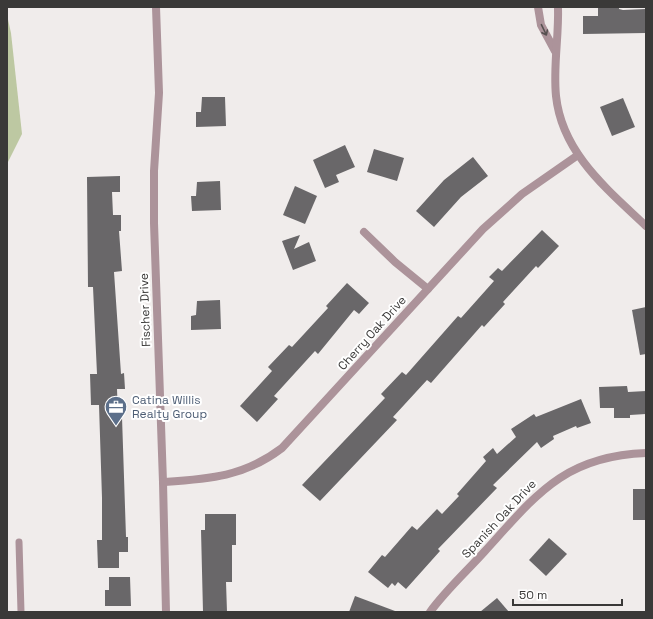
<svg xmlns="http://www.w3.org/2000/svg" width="653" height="619" viewBox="0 0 653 619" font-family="'Space Grotesk',sans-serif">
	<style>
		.green { fill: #bdc8a2 }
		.building { fill: #696769 }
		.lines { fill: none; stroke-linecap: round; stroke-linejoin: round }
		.service { stroke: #ac939a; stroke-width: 7 }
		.minor { stroke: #ac939a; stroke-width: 8 }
		.oneway { stroke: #565050 }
		.labels { text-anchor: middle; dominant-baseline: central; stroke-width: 4; stroke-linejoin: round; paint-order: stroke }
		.street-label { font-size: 12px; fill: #3a3938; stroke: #fff }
		.service-label { font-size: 12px; fill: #4e5e75; stroke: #fff; text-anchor: start }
	</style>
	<rect width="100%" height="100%" fill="#f0eceb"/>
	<polygon class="green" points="7,15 11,33 22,134 7,164"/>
	<g class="building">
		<polygon points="598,7 619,7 619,9 623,10 646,9 646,33 583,34 583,16 598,16"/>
		<polygon points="202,97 225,97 226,126 196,127 196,112 201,112"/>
		<polygon points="623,98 635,127 612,136 600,107"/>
		<polygon points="345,145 355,167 336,175 339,182 325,188 313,160"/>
		<polygon points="374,149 404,158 397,181 367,172"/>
		<polygon points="473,157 488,176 461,197 434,227 416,211 444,180"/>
		<polygon points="120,176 120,192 112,192 113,215 121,215 121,231 119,231 122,271 114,272 121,374 124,373 125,389 117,389 118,417 122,417 126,537 128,537 128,552 119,552 119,568 98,568 97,540 102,540 102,498 99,405 91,405 90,374 97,374 93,287 88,287 87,177"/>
		<polygon points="220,181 221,210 192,211 191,196 196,196 197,182"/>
		<polygon points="295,186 317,196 305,224 283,215"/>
		<polygon points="542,230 559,246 538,268 536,266 503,302 505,304 484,327 482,325 431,383 427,380 393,417 397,420 320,501 302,485 385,398 381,394 402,372 406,375 458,316 461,318 494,281 489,277 498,268 502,271"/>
		<polygon points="300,235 294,249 309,242 316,261 293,270 282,241"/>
		<polygon points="347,283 369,303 359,314 354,310 318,354 315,351 274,396 278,399 257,422 240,406 272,371 268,367 289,345 292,347 328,308 326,306"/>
		<polygon points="220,300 221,329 191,330 191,316 196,315 197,301"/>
		<polygon points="646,307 646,354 640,355 632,310"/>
		<polygon points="627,386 628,392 646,391 646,414 630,415 630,418 614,418 614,408 600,408 599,387"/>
		<polygon points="581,399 591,423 577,428 576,426 553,436 554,439 541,448 537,442 493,485 497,488 438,549 440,551 406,589 398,582 395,586 392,583 388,588 368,572 382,555 385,557 412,526 417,530 437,509 442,514 459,496 457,494 486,461 483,457 493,448 497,454 516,437 511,429 534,414 536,417"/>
		<rect x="633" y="489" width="13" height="31"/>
		<polygon points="205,514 236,514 236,545 232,545 232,582 226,582 227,612 203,612 201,530 205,530"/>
		<polygon points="549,538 567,554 546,576 529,560"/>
		<polygon points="109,577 130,577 131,606 105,606 105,590 109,590"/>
		<polygon points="355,596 395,611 395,612 349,612"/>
		<polygon points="497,598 509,612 480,612"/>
	</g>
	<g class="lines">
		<polyline class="service" points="19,542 21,612"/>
		<g class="minor">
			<polyline points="156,7 159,93 154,171 154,223 163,482 166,612"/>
			<polyline points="538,7 541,25 555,51"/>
			<path d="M558 7C559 37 553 66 556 96 562 153 607 189 646 226"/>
			<polyline points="364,232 395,262 428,289"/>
			<path d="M163 482C209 479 244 477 282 448L483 229 522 194 578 155"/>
			<path d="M430 612C446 590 467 571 485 551 536 495 564 456 646 453"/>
		</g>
	</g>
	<defs><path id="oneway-shaft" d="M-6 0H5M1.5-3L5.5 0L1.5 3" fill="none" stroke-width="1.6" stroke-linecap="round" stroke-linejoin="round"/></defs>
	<use class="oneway" href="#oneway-shaft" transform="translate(544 30) rotate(64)"/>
	<defs>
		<g id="office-pin" transform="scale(1.15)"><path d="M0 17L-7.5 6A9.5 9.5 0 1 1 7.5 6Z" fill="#5c6f8a" stroke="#fff"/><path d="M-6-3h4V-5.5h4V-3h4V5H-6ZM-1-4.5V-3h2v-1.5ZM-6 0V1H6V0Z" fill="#fff"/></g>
	</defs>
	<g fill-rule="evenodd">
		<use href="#office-pin" x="116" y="407"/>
	</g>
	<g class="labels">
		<g class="street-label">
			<text transform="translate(145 310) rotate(-92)">Fischer Drive</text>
			<text transform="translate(372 333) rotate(-48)">Cherry Oak Drive</text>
			<text transform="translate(499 519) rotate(-47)">Spanish Oak Drive</text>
		</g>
		<g class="service-label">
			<text x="132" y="400">Catina Willis<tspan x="132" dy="14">Realty Group</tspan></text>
		</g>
	</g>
	<rect width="653" height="619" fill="none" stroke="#3a3938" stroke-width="16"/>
	<path d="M513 599v6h109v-6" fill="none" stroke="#3a3938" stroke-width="2"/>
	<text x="519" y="599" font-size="12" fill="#3a3938" stroke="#ffffff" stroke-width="3" paint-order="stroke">50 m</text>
</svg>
